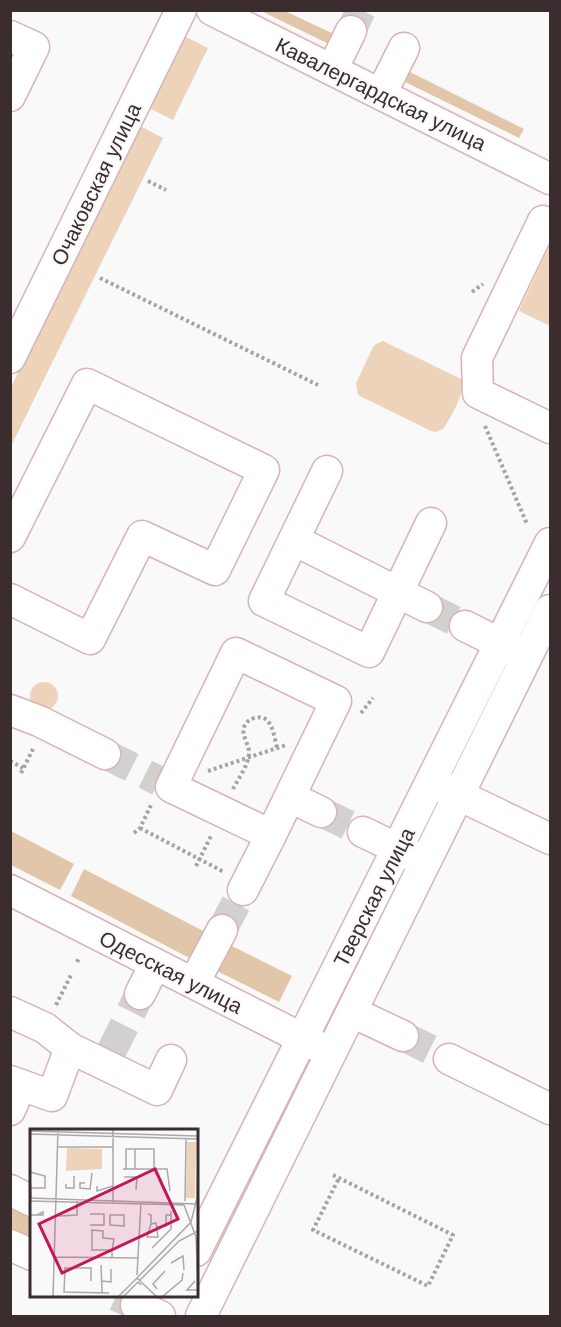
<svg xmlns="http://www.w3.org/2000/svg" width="561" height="1327" viewBox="0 0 561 1327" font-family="Arial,sans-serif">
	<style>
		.green { fill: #edd3ba }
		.forest { fill: #e2c6a9 }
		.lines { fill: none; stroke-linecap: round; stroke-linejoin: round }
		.minor-tunnel { stroke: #d3d0d0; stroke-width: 30; stroke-dasharray: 30 15; stroke-linecap: butt }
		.minor-casing { stroke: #d8b3b4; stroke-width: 33 }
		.path { stroke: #a8a2a2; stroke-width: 4; stroke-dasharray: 3 3; stroke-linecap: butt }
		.minor { stroke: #fff; stroke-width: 30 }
		.labels { text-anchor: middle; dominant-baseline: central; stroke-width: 4.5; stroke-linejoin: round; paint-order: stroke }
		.street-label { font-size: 21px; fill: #3b2d2d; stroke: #f9f9f9 }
		.inset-road { fill: none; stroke: #ada7a7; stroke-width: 1.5 }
		.view { fill: #c2185b; fill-opacity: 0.15; stroke: #c2185b; stroke-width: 3 }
		.inset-edge { fill: none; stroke: #3b2d2d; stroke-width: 3 }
	</style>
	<rect width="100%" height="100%" fill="#f9f9f9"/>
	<g class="green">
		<polygon points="184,36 208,48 173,120 149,108"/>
		<polygon points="140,126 163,138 11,446 11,387"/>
		<polygon points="550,245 550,326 519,311"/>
		<path d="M383 341 461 379C467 390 450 419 443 429L436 432 431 431 358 395 356 383 373 347 376 344Z"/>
		<circle cx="44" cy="696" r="14"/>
	</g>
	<g class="forest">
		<polygon points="261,11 285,11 338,36 333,46"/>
		<polygon points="404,69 524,129 519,138 399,79"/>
		<polygon points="11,831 74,864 60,890 11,865"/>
		<polygon points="84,869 209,934 195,961 71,896"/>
		<polygon points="224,942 292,976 279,1002 211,968"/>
		<polygon points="10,1202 31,1213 31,1241 11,1231"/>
	</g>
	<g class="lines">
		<g class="minor-tunnel">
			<polyline points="351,31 361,10"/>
			<polyline points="427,607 465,626"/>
			<polyline points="105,754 159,781"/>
			<polyline points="321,812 363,832"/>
			<polyline points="222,930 243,890"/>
			<polyline points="403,1036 449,1059"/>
			<polyline points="111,1052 140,994"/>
			<polyline points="116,1296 136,1305"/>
		</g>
		<g class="minor-casing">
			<g id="minor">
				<polyline points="212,10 550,179"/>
				<polyline points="10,36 34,47 10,96"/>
				<polyline points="332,70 351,31"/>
				<polyline points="381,94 404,48"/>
				<polyline points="543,221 477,358 478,393 550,428"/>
				<polyline points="10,358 181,10"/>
				<polyline points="327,471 264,601 369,652 431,523"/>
				<polyline points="10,537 87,384 264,470 215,570 142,536 90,639 10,599"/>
				<polyline points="294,540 427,607"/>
				<polyline points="465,626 517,652"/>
				<polygon points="236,653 336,701 271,835 171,787"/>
				<polyline points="10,710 39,721 105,754"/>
				<polyline points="442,787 550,839"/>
				<polyline points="290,797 321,812"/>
				<polyline points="363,832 415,857"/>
				<polyline points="10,890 321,1048"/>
				<polyline points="243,890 271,835"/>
				<polyline points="194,983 222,930"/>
				<polyline points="140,994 155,964"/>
				<polyline points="10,1012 45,1028 70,1048 157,1090 171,1060"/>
				<polyline points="352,1012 403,1036"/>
				<polyline points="449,1059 550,1109"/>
				<polyline points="10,1081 52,1096 70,1048"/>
				<polyline points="10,1110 21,1085"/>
				<polyline points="10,1190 32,1201"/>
				<polyline points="10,1245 32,1255"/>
				<polyline points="196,1251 550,543"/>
				<polyline points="136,1305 160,1316"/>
				<polyline points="201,1316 550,610"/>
			</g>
		</g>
		<g class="path">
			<polyline points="148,181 166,190"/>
			<polyline points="100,278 318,385"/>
			<polyline points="472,292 483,284"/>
			<polyline points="485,426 527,524"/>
			<polyline points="361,713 373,698"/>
			<polyline points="10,761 23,768"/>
			<polyline points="208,771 286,745"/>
			<polyline points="21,773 34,747"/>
			<path d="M233 789C238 779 248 766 249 754 250 745 241 736 244 727 246 722 250 719 255 718 272 713 274 736 277 748"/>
			<polyline points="140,828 224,872"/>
			<polyline points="134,833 140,828 152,803"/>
			<polyline points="196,866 212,834"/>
			<polyline points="77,962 79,958"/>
			<polyline points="56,1005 71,975"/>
			<polyline points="333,1175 453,1235 428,1286 313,1230 339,1178"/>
		</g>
		<use href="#minor" class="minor"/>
	</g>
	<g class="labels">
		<g class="street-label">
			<text transform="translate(381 94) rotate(26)">Кавалергардская улица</text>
			<text transform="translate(96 184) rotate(-64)">Очаковская улица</text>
			<text transform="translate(374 897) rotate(-63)">Тверская улица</text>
			<text transform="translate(171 972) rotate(27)">Одесская улица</text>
		</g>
	</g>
	<g transform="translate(30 1129)">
		<rect width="168" height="168" fill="#f9f9f9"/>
		<path d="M157 13H166L165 69H156ZM37 19 72 20V40L36 42Z" fill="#edd3ba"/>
		<path class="inset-road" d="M83 0V73M0 2 168 7M0 5 168 10M27 18H83M93 40H137L140 62M96 40V20H124V40M105 40V20M0 43 15 47V59H1M0 47 1 69M94 48H107L106 61M55 54H50V59L60 60 62 44M36 55V59H44V47M67 57V62L83 57M0 69 168 75M0 72 154 76M155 72 156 10M154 76 166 108 168 156M118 85 121 86V95L117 108H127M0 86H13V83L7 86M80 86H94V97L80 96ZM29 87 47 86V72M121 95 126 94 128 109M60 96H74V85H60M126 98 136 97V86H141M122 119 141 100V82M24 128 109 129M82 129V121H62V101L73 102V109L84 110 82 121M141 134 153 127 154 141M71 136 72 163M107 146 111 73M107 149 161 93 167 69 168 28M110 151 149 112 168 102M61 152V139H35L34 163 79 164M72 152 81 153V140M165 152 157 161H168M127 160 123 155 135 142M23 168 28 0M88 168 107 149 127 168M93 168 108 153 111 156M132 168 152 151 153 144"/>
		<path class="view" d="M125 40 148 90 32 144 9 95Z"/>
		<rect width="168" height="168" class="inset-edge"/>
	</g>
	<rect width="561" height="1327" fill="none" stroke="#3b2d2d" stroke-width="24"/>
</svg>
